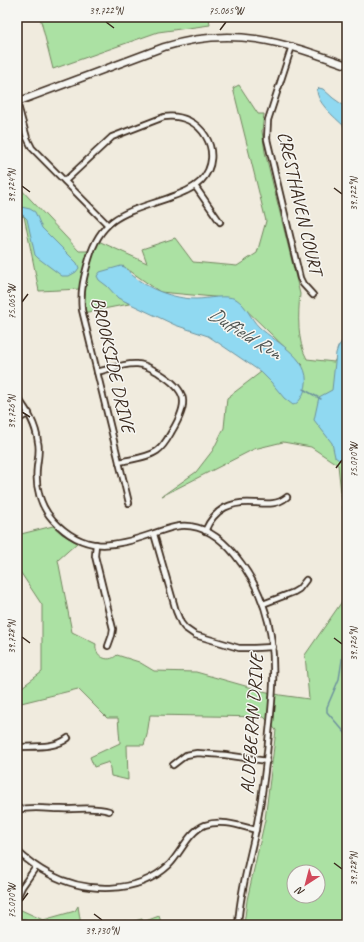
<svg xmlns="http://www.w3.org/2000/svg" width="364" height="942" viewBox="0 0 364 942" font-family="Caveat,sans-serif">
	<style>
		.green { fill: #abe1a3; stroke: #738660; fill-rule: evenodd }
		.water { fill: #90d9f1; stroke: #6e939d }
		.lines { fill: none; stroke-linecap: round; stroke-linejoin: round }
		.stream { stroke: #6e939d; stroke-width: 1.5 }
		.street-casing { stroke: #3b2a1e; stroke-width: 8 }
		.secondary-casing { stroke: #3b2a1e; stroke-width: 9 }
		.street { stroke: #f6f6f2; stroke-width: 4.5 }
		.secondary { stroke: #f6f6f2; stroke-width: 6 }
		.ticks { fill: none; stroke: #3b2a1e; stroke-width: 1.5 }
		.labels { text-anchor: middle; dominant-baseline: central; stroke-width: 3; stroke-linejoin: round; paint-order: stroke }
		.street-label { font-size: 19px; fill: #3b2a1e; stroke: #f6f6f2 }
		.water-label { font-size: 20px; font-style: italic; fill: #505653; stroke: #f6f6f2 }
		.neatline { fill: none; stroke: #3b2a1e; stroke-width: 1.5 }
		.ticks-label { font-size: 10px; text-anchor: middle; fill: #3b2a1e }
	</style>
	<rect width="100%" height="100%" fill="#f0ebde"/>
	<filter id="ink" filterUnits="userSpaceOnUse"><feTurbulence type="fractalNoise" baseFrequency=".025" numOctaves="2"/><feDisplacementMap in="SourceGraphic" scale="8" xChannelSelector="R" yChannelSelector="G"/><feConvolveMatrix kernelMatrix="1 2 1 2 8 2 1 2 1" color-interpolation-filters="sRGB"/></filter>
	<g filter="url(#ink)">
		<g class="green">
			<polygon points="40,17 209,17 210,25 158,32 53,69"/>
			<path d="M239 85 258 114H264L262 131 265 152 300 294C298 314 297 342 307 359L334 362 347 338V547L338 465 311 447 283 442 254 449 162 496 196 472 213 450 224 428 227 398 261 372 303 365 235 299 160 292 123 266 110 288 129 304 83 313 80 289 39 291 24 216 17 218V185L79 251H89L94 239 147 263 142 249 175 238 193 262 237 266 257 253 266 221 233 88Z"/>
			<path d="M53 526 62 534 77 543 58 560 72 632 96 644C94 656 108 664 117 655L139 662 154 671 196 672 263 691 280 695 309 699 305 655 341 603 347 587V925H244L247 900 265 820 276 730 264 717 150 715 147 735 144 745H127L128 780 111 776 109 762 94 767 90 757 120 743 118 718H107L78 689 17 704V687H22L42 672V605L17 567V535ZM294 872H318V896H294Z"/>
			<polygon points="78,906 81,925 38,925 18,917 19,909 43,920 75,911"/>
			<polygon points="159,916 162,925 101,925 126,921 127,923 142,919 143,922"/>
		</g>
		<g class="water">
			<path d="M319 88 323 89 333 98 347 108V129C337 119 317 104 317 90Z"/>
			<polygon points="17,206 30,209 35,212 42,228 77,263 79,268 76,272 69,276 62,276 38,258 35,255 27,219 23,215 17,215"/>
			<path d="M121 266C127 267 128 271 132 275 140 282 150 288 161 292 172 296 184 299 196 299 209 299 224 294 236 299 247 306 250 318 259 327 277 344 316 360 304 392 302 397 299 403 293 405L284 398 271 382 261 372 220 344 208 336 175 325 118 298 107 286 99 280 97 276 100 272Z"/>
			<polygon points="347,334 347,460 339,460 335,457 332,443 314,420 319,397 332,390 336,353 338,347"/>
		</g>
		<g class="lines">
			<g class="stream">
				<polyline points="303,389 321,399"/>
				<polyline points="347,629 339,679 327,707 327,712 347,735"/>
			</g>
			<g class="street-casing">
				<g id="street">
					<polyline points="292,46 268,120 267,139 300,278 303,284 313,295"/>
					<polyline points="17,102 27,138 32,148 107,224"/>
					<path d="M65 181 112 137 164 117C200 111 227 153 201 181 193 189 182 193 171 197 131 212 102 213 89 259 84 276 80 291 82 310L129 503"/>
					<polyline points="195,186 220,222"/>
					<path d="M97 372C110 369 124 363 137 364 145 364 152 369 159 373 188 391 189 403 172 431 168 438 164 446 157 451 147 458 132 459 119 462"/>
					<path d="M17 397C27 410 36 424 38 442 40 450 38 458 37 467 35 486 40 506 53 520 84 554 114 547 152 534 161 531 170 527 180 526 203 524 221 538 235 555 280 610 276 667 269 733 266 765 262 798 256 829 249 861 240 893 238 925"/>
					<polyline points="17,420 29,413"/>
					<path d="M205 531C215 508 231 501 255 503 268 504 277 505 287 497"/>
					<polyline points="154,534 176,611 181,623 185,628 195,635 239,648 254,648 273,647"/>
					<polyline points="96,544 95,556 113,629 112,635 108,646"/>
					<polyline points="263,604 294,592 299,589 306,580"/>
					<path d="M17 747C33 746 54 749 68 738"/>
					<polyline points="173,765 186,755 197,753 225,755 267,761"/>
					<path d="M17 810C32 806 46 809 61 809 78 810 93 806 109 811"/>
					<path d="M17 851C27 860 37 868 49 874 85 893 137 895 169 865 181 853 188 832 205 825 222 819 240 826 256 830"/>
					<polyline points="17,898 22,887 36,867"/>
				</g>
			</g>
			<g class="secondary-casing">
				<path id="secondary" d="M17 102 164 47C233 25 282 42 347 65"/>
			</g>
			<use href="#street" class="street"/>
			<use href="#secondary" class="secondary"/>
		</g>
	</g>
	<path class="ticks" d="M106 22 114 28M220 30 226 22M22 186 30 192M334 188 342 194M22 302 28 294M22 412 30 417M336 468 342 460M22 637 30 643M334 638 342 644M334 863 342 869M22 901 28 893M94 914 102 920"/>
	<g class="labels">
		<g class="street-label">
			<text transform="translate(300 203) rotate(77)">CRESTHAVEN COURT</text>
			<text transform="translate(113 365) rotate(77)">BROOKSIDE DRIVE</text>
			<text transform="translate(252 724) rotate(-86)">ALDEBERAN DRIVE</text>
		</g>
		<g class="water-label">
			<text transform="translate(245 333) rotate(32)">Duffield Run</text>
		</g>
	</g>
	<rect width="364" height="942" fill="none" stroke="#f6f6f2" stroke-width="44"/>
	<g transform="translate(306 884) rotate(216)"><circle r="19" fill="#f6f6f2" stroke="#aba49d"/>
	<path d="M0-3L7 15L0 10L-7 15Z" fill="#d1495b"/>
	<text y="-6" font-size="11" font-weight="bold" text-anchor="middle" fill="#3b2a1e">N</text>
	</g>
	<rect x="22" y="22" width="320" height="898" class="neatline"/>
	<g class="ticks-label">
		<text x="106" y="14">39.722°N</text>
		<text x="226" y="14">75.065°W</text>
		<text transform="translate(11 186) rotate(-90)" y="4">39.724°N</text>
		<text transform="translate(353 194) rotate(-90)" y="4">39.722°N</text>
		<text transform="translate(11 302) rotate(-90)" y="4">75.065°W</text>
		<text transform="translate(11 412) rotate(-90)" y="4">39.726°N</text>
		<text transform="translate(353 460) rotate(-90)" y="4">75.070°W</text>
		<text transform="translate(11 637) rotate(-90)" y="4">39.728°N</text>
		<text transform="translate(353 644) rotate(-90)" y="4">39.726°N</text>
		<text transform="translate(353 869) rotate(-90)" y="4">39.728°N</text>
		<text transform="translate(11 901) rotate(-90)" y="4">75.070°W</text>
		<text x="102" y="934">39.730°N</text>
	</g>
</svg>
